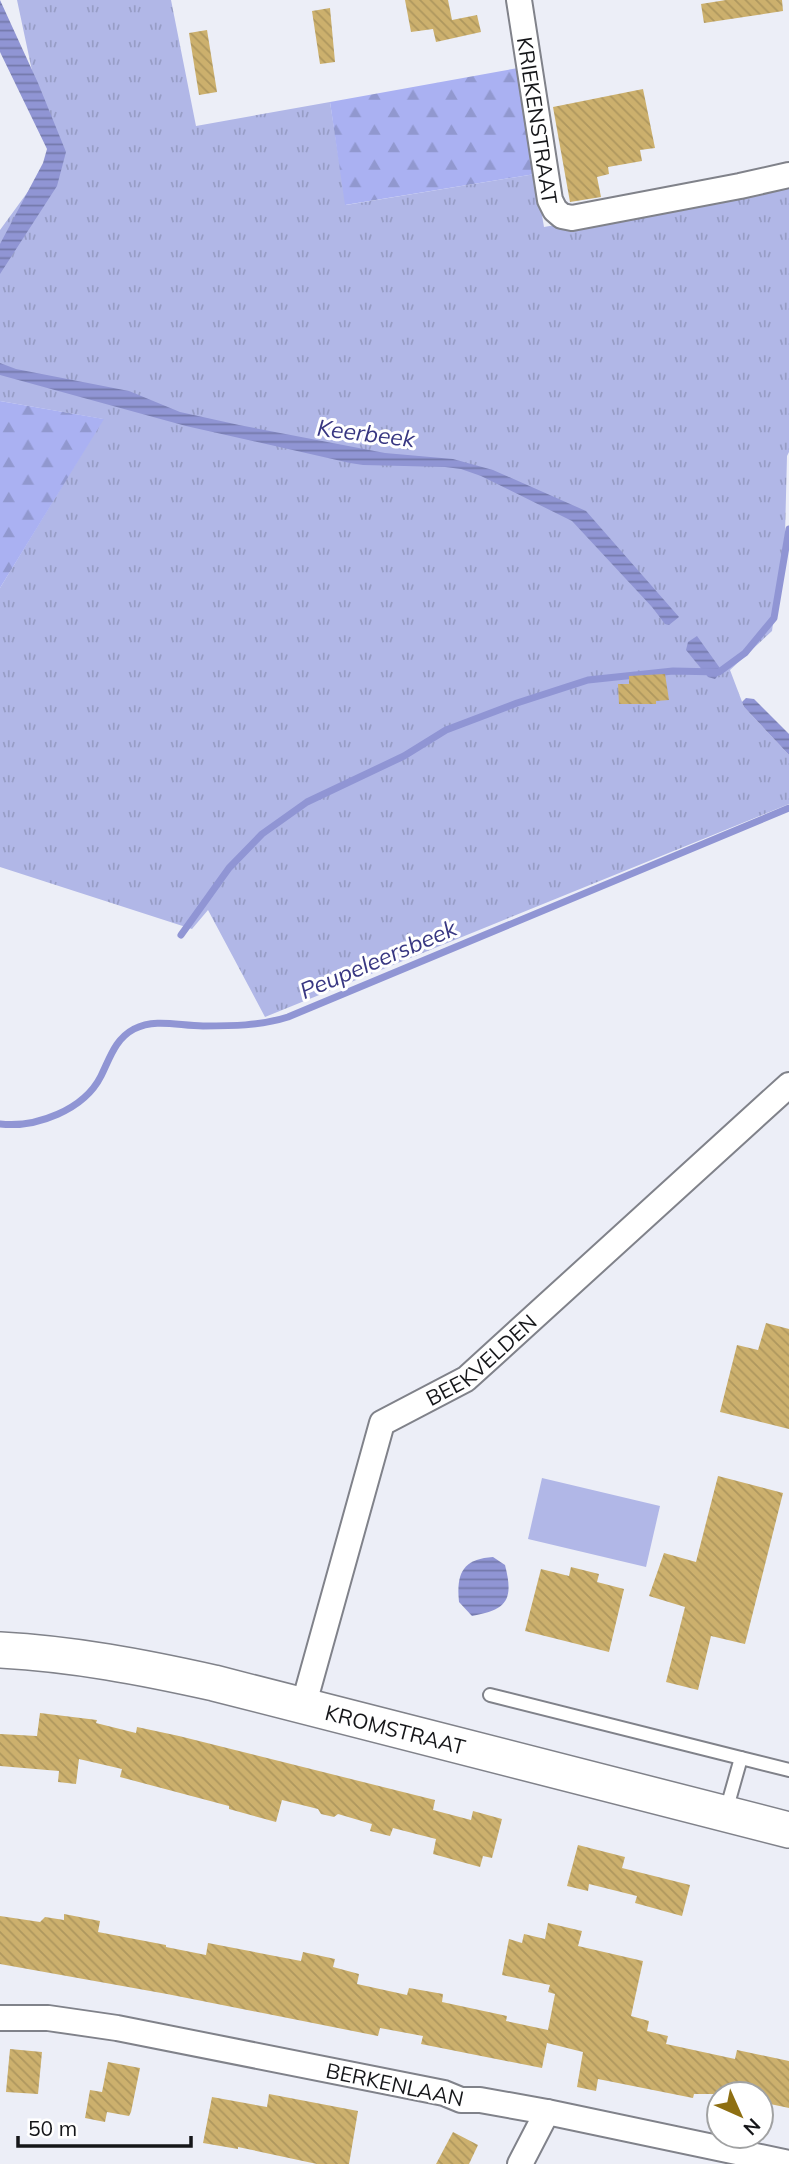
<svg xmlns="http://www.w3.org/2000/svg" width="789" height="2164" viewBox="0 0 789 2164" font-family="Mulish,sans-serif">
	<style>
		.grass { fill: url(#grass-tufts) }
		.forest { fill: url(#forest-firs) }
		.pitch { fill: #b1b7e7 }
		.water { fill: url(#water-rules) }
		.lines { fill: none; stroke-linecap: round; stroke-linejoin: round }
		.stream { stroke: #9095d4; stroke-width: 7 }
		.building { fill: url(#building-back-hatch) }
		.lane-casing { stroke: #80828a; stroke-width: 16 }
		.street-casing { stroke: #80828a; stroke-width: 28 }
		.secondary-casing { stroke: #80828a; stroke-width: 38 }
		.lane { stroke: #fff; stroke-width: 12 }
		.street { stroke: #fff; stroke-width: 24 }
		.secondary { stroke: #fff; stroke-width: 35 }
		.labels { text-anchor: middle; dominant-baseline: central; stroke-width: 6; stroke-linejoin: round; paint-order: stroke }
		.street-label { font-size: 21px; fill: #151619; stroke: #fff }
		.water-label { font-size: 23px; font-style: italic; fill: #383782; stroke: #fff }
	</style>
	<defs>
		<pattern id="grass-tufts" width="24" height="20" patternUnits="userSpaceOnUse" patternTransform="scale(1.75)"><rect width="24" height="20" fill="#b1b7e7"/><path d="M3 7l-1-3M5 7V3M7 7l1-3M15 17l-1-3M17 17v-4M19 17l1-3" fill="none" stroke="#979dc6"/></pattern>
		<pattern id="forest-firs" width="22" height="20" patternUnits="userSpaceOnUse" patternTransform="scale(1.75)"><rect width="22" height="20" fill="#aab1f2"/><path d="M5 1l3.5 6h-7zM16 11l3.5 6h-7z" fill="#9198cf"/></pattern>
		<pattern id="water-rules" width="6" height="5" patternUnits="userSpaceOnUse" patternTransform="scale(1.75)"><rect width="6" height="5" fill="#9095d4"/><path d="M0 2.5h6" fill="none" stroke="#7479ab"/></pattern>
		<pattern id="building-back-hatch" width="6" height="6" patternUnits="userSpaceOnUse" patternTransform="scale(1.75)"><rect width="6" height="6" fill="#ccb06d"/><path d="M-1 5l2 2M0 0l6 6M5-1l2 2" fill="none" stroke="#ae975e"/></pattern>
	</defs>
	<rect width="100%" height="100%" fill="#eceef7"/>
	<polygon class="grass" points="17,0 171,0 196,126 330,102 346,205 535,174 544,227 789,183 789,452 787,456 785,535 772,631 730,670 744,707 789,755 789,804 265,1017 208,910 192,929 0,867 0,588 103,419 0,401 0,230 51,160"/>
	<g class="forest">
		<polygon points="518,68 535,174 345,205 330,102"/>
		<polygon points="0,401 104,419 0,588"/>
	</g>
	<polygon class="pitch" points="542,1478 660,1506 646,1567 528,1539"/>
	<g class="water">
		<polygon points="0,0 38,83 66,152 57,186 0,274 0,244 43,163 47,149 0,52"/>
		<polygon points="0,363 16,369 129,391 180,412 239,425 385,453 453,459 493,470 586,511 679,617 669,625 665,624 652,607 572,521 481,476 461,469 445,467 363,465 350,463 186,426 0,375"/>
		<polygon points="697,636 722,671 715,679 708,677 686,650 688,642"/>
		<polygon points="746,698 754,699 789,734 789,755 744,707 742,702"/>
		<path d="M493 1557 505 1565C514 1600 507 1610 472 1616L459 1602C456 1573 463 1559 493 1557Z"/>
	</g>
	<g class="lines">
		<g class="stream">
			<polyline points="181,935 229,868 262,834 307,802 404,756 446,730 517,703 588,680 673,671 719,672 745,653 774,618 789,529"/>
			<path d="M0 1124C36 1128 84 1110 101 1076 110 1058 115 1039 134 1029 156 1018 179 1026 203 1026 231 1026 260 1026 288 1017L789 808"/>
		</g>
	</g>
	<g class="building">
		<polygon points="405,0 448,0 452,20 477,15 481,32 436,42 433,29 411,32"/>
		<polygon points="726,0 782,0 783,11 704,23 701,4"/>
		<polygon points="330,8 335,62 320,64 312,11"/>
		<polygon points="207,30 217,92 199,95 189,33"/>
		<polygon points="643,89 655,148 640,150 642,161 608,167 609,174 597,177 601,197 570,202 553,107"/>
		<polygon points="665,674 669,700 656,701 656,704 619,704 618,684 629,684 629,676"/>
		<polygon points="766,1323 789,1329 789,1429 720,1412 737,1345 758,1350"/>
		<polygon points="718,1476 783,1493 745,1644 711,1636 698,1690 666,1682 685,1607 649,1596 664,1553 696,1562"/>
		<polygon points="571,1567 599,1574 597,1582 624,1589 609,1652 525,1631 541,1569 569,1576"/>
		<polygon points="40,1713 97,1720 96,1723 136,1733 137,1727 179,1736 435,1800 433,1810 471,1820 473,1811 502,1819 492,1858 483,1856 480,1867 433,1854 436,1839 393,1828 390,1836 370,1831 372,1824 338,1814 334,1817 321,1814 318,1809 282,1800 276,1822 229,1809 229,1806 120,1777 122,1769 79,1759 76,1784 58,1782 59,1771 0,1766 0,1734 37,1736"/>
		<polygon points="578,1845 625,1857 622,1868 690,1885 682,1916 635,1903 637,1896 589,1884 588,1891 567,1886"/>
		<polygon points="64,1914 100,1921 98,1932 166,1945 166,1947 206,1955 208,1943 301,1961 303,1952 335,1959 333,1967 359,1974 357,1984 407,1995 409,1988 443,1994 442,2002 507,2016 506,2021 548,2030 555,1994 548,1992 550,1985 502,1975 509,1939 522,1943 524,1934 545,1939 548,1923 582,1931 578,1946 643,1961 631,2016 649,2021 647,2031 668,2036 666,2044 735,2059 737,2050 789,2061 789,2108 761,2102 761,2094 694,2094 693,2098 598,2079 596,2091 577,2087 583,2052 547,2043 542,2068 421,2044 423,2036 380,2028 378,2036 167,1994 0,1964 0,1916 40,1922 45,1917 64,1920"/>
		<polygon points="10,2049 42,2052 38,2094 6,2092"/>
		<polygon points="108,2062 140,2068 131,2112 129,2116 107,2112 105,2122 85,2118 90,2090 102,2092"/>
		<polygon points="269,2094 358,2111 349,2164 317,2164 238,2147 238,2149 203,2143 212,2097 267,2107"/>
		<polygon points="453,2132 478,2145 469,2164 436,2164"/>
	</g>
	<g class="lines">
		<g class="lane-casing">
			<g id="lane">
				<polyline points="490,1695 741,1758"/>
				<polyline points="726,1811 741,1758 789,1770"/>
			</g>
		</g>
		<g class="street-casing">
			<g id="street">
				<path id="s1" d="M519 0 550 200 555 210 562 216 572 218 740 186 789 175"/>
				<path id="s2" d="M303 1707 382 1423 466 1379 789 1085"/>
				<polyline points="0,2018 48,2018 117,2028 444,2093 461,2100 480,2100 547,2112 789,2163"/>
				<polyline points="520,2164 547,2112"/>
			</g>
		</g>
		<g class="secondary-casing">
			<g id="secondary">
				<path id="s3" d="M0 1650C74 1654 142 1667 214 1683L789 1830"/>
			</g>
		</g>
		<use href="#lane" class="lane"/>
		<use href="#street" class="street"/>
		<use href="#secondary" class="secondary"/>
	</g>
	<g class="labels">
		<g class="street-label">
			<text stroke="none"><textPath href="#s1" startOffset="122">KRIEKENSTRAAT</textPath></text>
			<text stroke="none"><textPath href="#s2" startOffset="413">BEEKVELDEN</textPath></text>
			<text stroke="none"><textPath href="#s3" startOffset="404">KROMSTRAAT</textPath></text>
			<text transform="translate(395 2084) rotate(12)">BERKENLAAN</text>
		</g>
		<g class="water-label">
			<text transform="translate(366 433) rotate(7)">Keerbeek</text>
			<text transform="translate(378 959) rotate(-23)">Peupeleersbeek</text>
		</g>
	</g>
	<g transform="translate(740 2115) rotate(135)"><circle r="33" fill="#ffffff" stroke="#a1a2a3" stroke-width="2"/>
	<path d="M0-5L12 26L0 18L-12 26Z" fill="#8e6f12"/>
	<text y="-10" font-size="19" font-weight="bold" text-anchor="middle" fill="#151619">N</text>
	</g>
	<path d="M18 2136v10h173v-10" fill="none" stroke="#151619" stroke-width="3.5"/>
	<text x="28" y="2136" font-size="21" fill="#151619" stroke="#ffffff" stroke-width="5" paint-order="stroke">50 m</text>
</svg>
